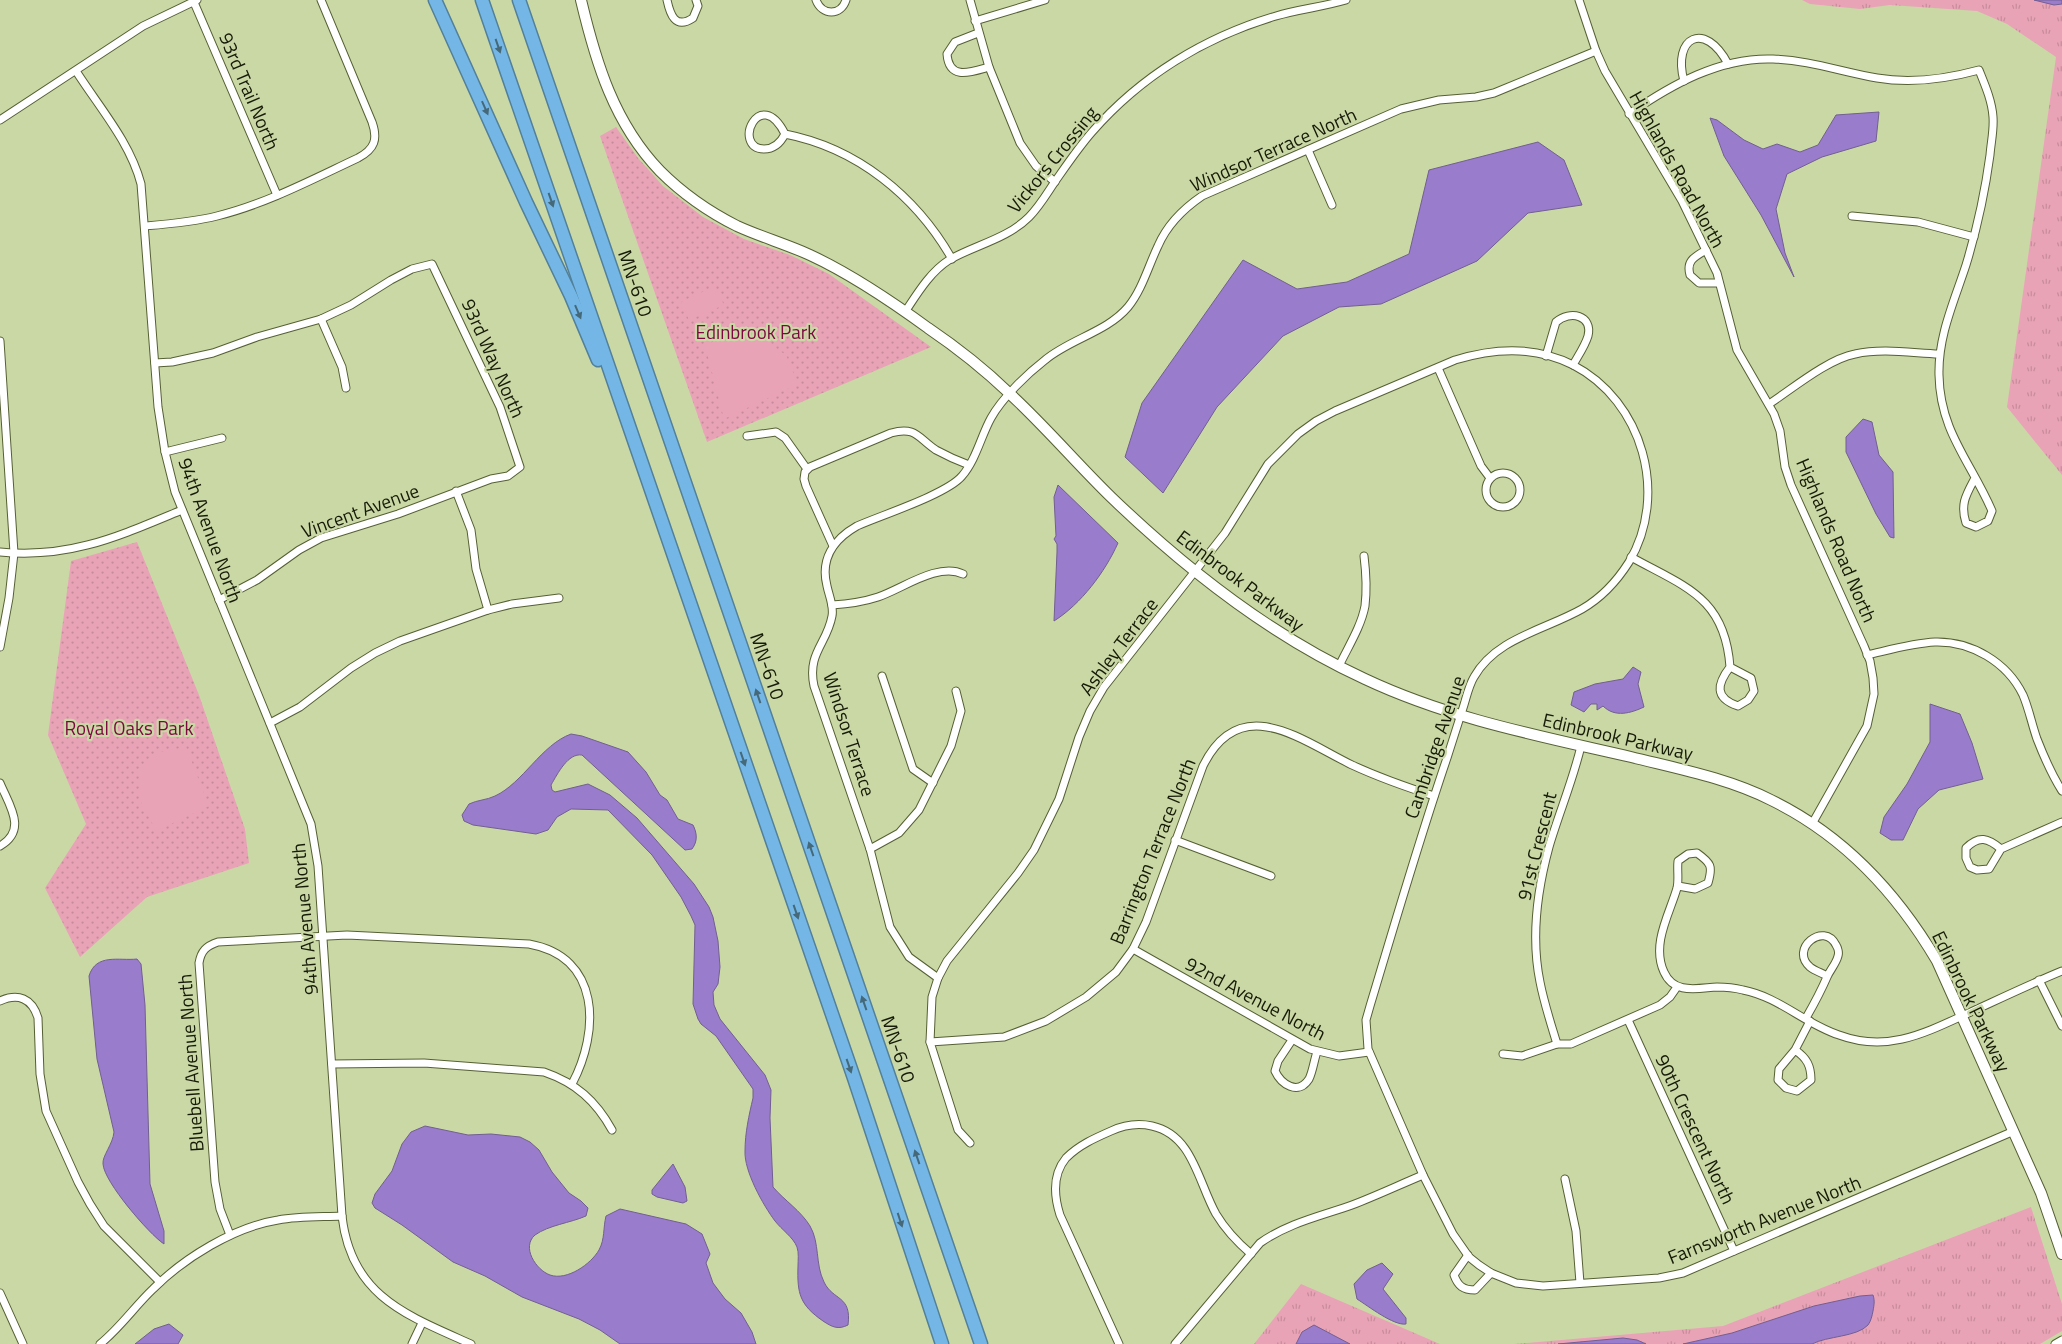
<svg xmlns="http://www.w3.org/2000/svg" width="2062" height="1344" viewBox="0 0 2062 1344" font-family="'Titillium Web',sans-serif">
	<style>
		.grass { fill: url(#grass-tufts) }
		.park { fill: url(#park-dots) }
		.pitch { fill: #e9a3b7 }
		.water { fill: #9a7ccc; stroke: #725f91 }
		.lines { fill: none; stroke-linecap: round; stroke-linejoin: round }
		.street-casing { stroke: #556033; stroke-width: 9 }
		.secondary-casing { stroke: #556033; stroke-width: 12 }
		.highway-casing { stroke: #538099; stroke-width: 15 }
		.street { stroke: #fff; stroke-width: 7 }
		.secondary { stroke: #fff; stroke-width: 10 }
		.highway { stroke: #74b7e7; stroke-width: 12 }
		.oneway { fill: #456978 }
		.labels { text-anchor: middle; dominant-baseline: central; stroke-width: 4.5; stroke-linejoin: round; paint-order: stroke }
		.street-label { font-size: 19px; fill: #161b08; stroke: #cad8a6 }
		.park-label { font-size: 19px; fill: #7c083f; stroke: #cad8a6 }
	</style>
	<defs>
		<pattern id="grass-tufts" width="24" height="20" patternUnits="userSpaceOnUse" patternTransform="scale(1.25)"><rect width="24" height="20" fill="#e9a3b7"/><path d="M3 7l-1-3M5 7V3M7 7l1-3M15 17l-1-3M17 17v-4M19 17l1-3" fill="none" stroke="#c78c9c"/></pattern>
		<pattern id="park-dots" width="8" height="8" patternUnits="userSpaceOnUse" patternTransform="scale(1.25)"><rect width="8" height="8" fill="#e9a3b7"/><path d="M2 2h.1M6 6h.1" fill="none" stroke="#c78c9c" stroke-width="1.8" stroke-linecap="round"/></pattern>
	</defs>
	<rect width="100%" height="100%" fill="#cad8a6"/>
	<g class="grass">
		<polygon points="1802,0 2062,0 2062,475 2007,407 2056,57 2007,24 1977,11 1890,5 1860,9 1810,4"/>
		<polygon points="2031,1207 2062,1304 2062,1331 2040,1344 1514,1344 1723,1326"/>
		<polygon points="1301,1284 1440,1344 1254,1344"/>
	</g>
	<g class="park">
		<polygon points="616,127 638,158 663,186 703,217 744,239 790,255 829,274 931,347 707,442 600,136"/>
		<polygon points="137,542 199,695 245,829 249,863 147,897 80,957 45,888 86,824 48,735 71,561"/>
	</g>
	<g class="pitch">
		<polygon points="715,286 724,305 689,320 681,302"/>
		<polygon points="731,334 760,338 786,355 798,384 724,419 705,345"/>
		<polygon points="186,747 209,806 156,831 140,800 139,774 161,752"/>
	</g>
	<g class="water">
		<polygon points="2034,0 2062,0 2062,4 2054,5"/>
		<polygon points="1879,112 1876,141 1822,157 1787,174 1776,209 1785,253 1794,277 1761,215 1724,156 1710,118 1717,120 1744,140 1763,149 1777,144 1800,152 1818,145 1836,115"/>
		<polygon points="1538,142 1564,160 1582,205 1528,213 1477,261 1381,304 1339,307 1283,336 1217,407 1163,493 1125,457 1142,403 1243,260 1297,289 1347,282 1409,254 1429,170"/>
		<polygon points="1863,419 1872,422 1879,455 1893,472 1894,538 1890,537 1876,514 1846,452 1846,437"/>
		<path d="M1058 485 1118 543C1105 572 1081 604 1054 621L1057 552V544L1054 539 1056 536 1054 497Z"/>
		<path d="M1633 667 1641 672 1638 684 1644 707C1631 713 1615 718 1603 706L1597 710V704H1591L1584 712 1571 705 1574 692 1595 684 1623 679Z"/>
		<polygon points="1930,704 1960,714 1972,743 1983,779 1939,790 1918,809 1903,840 1891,840 1880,833 1884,817 1907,784 1930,742"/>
		<path d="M571 734 582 736 628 752 646 772 660 795 667 800 678 819 693 825C697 833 698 841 692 849L685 850 582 755C568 753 558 773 551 785L552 790 555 792 588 784 610 795 637 818 694 884 709 907 713 917 718 941 720 967 718 984 713 992 714 1005 720 1019 765 1075 771 1090 770 1118 773 1187C784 1200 801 1211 810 1226 820 1243 815 1264 824 1282 833 1301 852 1295 848 1325 838 1330 832 1327 823 1321 800 1305 797 1294 798 1266 798 1260 799 1253 797 1247 793 1237 782 1230 775 1221 763 1205 744 1171 745 1151 745 1133 749 1115 753 1098V1089L716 1036 701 1024 698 1019 693 1004 695 925 691 916 681 897 652 855 608 810 571 809 557 817 548 830 536 834 473 825 464 821 462 815 469 804C477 800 487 800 495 796 523 783 541 745 571 734Z"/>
		<path d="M137 959 141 964 145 1005 150 1184 164 1231V1244C149 1234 104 1182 103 1164 102 1156 113 1144 114 1132L97 1059 89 976C96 953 119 961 137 959Z"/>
		<path d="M425 1126 468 1135 491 1134 520 1137 530 1142 539 1150 552 1172 569 1193 581 1201 588 1208 586 1216C570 1223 549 1225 535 1235 521 1247 536 1270 550 1275 567 1281 591 1264 599 1250 605 1239 603 1228 606 1216L620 1209 686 1224 702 1234 710 1254 706 1263 713 1283 725 1299 741 1313 752 1332 756 1344H620L600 1330 579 1319 522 1297 485 1276 453 1262 402 1225 375 1208 372 1203 375 1194 392 1171 402 1144 411 1132Z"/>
		<polygon points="673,1164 685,1187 687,1201 683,1203 657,1197 652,1194 652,1190"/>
		<path d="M1382 1263 1393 1274 1383 1289 1406 1318V1324C1394 1326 1368 1306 1357 1299L1354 1284 1367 1270Z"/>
		<path d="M1873 1295C1875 1301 1874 1305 1873 1311 1872 1316 1871 1321 1868 1325 1857 1337 1827 1336 1812 1344H1683L1732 1333 1814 1306 1860 1296Z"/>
		<polygon points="169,1324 183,1335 178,1344 135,1344 154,1329"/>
		<polygon points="1314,1325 1350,1344 1296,1344 1302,1332"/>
		<polygon points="1623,1338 1637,1340 1646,1344 1558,1344"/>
	</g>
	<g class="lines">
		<g class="street-casing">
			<g id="street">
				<polyline points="193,0 277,195"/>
				<path d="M667 0C670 14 675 30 693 18L698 6 696 0"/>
				<path d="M816 0C822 16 841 16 846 0"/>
				<polyline points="970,0 989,67 1020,143 1036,166 1055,182"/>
				<polyline points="1579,0 1596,51 1605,71 1682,201 1717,273 1737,350 1774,414 1780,431 1785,467 1791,485 1864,646 1870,661 1873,678 1874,694 1867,726 1812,824"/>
				<polyline points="975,21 1045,0"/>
				<path d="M978 33 955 42 947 54C949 81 971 72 989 67"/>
				<path d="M76 71C99 107 130 142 141 184L158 407 165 452 175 492 311 824 318 866 342 1216C351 1296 406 1315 471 1344"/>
				<path d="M1684 81C1672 37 1705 20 1728 64"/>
				<path d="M1629 114C1671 85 1720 57 1773 59 1809 60 1842 72 1877 78 1912 84 1946 79 1979 70 1985 85 1992 101 1993 117 1994 130 1991 142 1990 155 1985 192 1977 229 1966 265 1954 302 1938 336 1939 375 1940 432 1971 462 1992 511L1988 521 1976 527 1966 523C1960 504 1966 495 1975 478"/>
				<polyline points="0,120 143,26 197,0"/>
				<path d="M785 134C781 142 774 149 764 149 731 148 760 84 785 134 857 148 916 196 952 259"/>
				<polyline points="1308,150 1332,205"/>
				<polyline points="1852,216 1918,222 1974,237"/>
				<path d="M145 226C169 224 194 222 217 216 266 204 313 179 358 158 375 149 378 139 372 122L321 0"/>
				<path d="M1706 250C1694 257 1686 261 1690 275L1699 283H1719"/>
				<path d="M905 312C917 294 930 272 949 260 975 245 1007 239 1029 217 1039 207 1046 195 1054 183 1066 166 1078 148 1092 132 1141 76 1205 37 1276 16 1299 9 1323 7 1346 0"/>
				<polyline points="321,319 342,367 346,388"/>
				<polyline points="0,341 14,553 9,598 0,647"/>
				<path d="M1546 356 1556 322C1570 310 1593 315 1588 336 1585 346 1578 356 1573 365"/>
				<polyline points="155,363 172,362 213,353 257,337 321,319 351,305 391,280 412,269 432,264 500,407 520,467 508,476 491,479 398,514 321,538 299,550 257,580 219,600"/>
				<polyline points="1438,368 1481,466 1490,478"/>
				<path d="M1769 404C1792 389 1828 359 1855 354 1882 348 1912 353 1939 354"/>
				<polyline points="747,436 776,432 785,438 807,469"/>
				<polyline points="165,452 222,438"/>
				<circle cx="1503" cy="490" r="17"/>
				<polyline points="456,491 471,530 476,569 488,610"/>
				<path d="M833 546 806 486 804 479 805 472 810 467 891 433C916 426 918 438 936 450 947 456 958 461 969 465"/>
				<path d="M0 552C70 559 119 536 182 510"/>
				<path d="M1631 557C1685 587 1725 597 1730 667 1717 684 1714 698 1738 706L1748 700 1754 691 1751 678 1730 667"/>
				<path d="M832 605C848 604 863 602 878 597 902 589 938 562 963 574"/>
				<path d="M1867 655C1889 650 1913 643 1935 642 1971 641 2007 662 2023 695 2029 709 2032 725 2037 739 2044 757 2052 775 2062 791"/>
				<path d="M1339 666C1348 647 1361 627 1365 606 1367 589 1366 572 1364 556"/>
				<polyline points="882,676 913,769 933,783"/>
				<polyline points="270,723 300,707 351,668 375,653 400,641 488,610 512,604 559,598"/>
				<path d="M0 783C9 805 28 830 0 846"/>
				<polyline points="1175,840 1271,876"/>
				<polyline points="870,849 899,833 919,810 951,746 961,711 956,691"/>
				<path d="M2001 849C1988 838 1979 835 1966 848V858L1970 867 1977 870 1989 869 2001 849 2062 822"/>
				<path d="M1678 886 1695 889 1708 883C1713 866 1711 863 1697 853L1688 854 1678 861C1677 870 1679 880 1677 888 1670 913 1651 944 1664 972 1674 995 1698 988 1717 987 1726 987 1735 988 1743 990 1779 997 1805 1024 1839 1035 1885 1052 1921 1035 1962 1016 1995 1001 2028 985 2062 971"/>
				<polyline points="1133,949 1310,1049 1339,1056 1369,1052"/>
				<path d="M938 978 909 957 890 927 870 849 814 686C807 653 827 644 832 616 834 606 829 596 827 586 820 559 834 539 857 526 882 515 947 494 962 476 976 460 981 436 991 418 1002 398 1027 374 1045 360 1070 339 1107 332 1128 307 1142 290 1148 267 1158 246 1167 225 1183 209 1202 196L1401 109 1439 100 1476 97 1494 93 1596 51"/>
				<polyline points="2039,980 2062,1026"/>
				<path d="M0 1001C18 993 32 998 38 1018L40 1074 46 1111 78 1182 90 1204 104 1226 160 1282"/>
				<path d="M1806 1018C1814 1004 1821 991 1827 977 1830 970 1836 964 1838 956 1839 953 1838 948 1836 945 1824 921 1789 949 1810 967 1815 971 1822 973 1827 976"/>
				<polyline points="1628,1020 1734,1251"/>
				<path d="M1292 1040 1278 1061 1275 1071C1281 1084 1298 1096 1309 1079 1313 1071 1314 1060 1317 1052"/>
				<path d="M930 1042 1004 1037 1046 1021 1086 997 1116 972 1133 949 1146 922 1203 766C1240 691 1301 740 1352 765 1378 777 1406 787 1434 796"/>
				<path d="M1557 1044C1551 1024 1544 1003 1540 982 1531 938 1537 891 1549 847 1559 813 1573 780 1581 746"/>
				<path d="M1795 1050C1807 1058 1811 1066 1811 1080L1797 1091 1786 1088 1778 1080 1779 1069 1795 1050 1810 1021"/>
				<polyline points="1503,1054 1522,1056 1557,1044 1571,1044 1660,1005 1670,997 1677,987"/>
				<path d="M332 1064 424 1063 544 1072C576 1083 596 1101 612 1130"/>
				<path d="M970 1143 958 1130 930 1042 932 997 938 978 947 961 1018 873 1034 850 1059 799 1079 737 1090 711 1104 687 1225 533 1268 464 1298 434 1316 421 1335 411 1455 360C1494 348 1536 346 1573 365 1643 401 1669 495 1629 562 1617 581 1601 598 1582 609 1545 630 1496 638 1474 677 1468 687 1466 700 1462 711 1457 727 1452 742 1447 758 1419 840 1395 923 1370 1006L1366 1020 1368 1049 1423 1175 1453 1234 1469 1257 1479 1265 1491 1273 1516 1283 1543 1286 1659 1278 1683 1273 2014 1131"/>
				<polyline points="1565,1179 1576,1231 1580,1283"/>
				<path d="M230 1235 220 1209 215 1182 199 963C201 951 206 946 218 942L347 935 529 944C601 957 600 1031 572 1084"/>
				<path d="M1468 1255 1454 1275C1458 1286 1463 1290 1475 1290L1491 1273"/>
				<polyline points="0,1293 23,1344"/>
				<path d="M100 1344C120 1328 135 1306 153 1289 184 1258 234 1227 278 1220 299 1216 321 1217 342 1216"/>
				<polyline points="412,1344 422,1323"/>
				<path d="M1119 1344 1060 1215C1054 1196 1052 1175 1066 1158 1079 1145 1095 1138 1111 1131 1124 1125 1138 1123 1152 1126 1193 1135 1198 1182 1216 1214 1225 1229 1237 1242 1251 1254"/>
				<path d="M1175 1344 1260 1243C1288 1223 1321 1216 1352 1205 1376 1196 1399 1185 1423 1175"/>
				<polyline points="2055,1344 2062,1340"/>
			</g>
		</g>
		<g class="secondary-casing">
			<path id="secondary" d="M581 0C596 63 614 123 660 171 682 193 709 212 737 226 761 237 786 244 810 255 851 274 891 301 928 328 956 347 984 369 1009 393 1045 426 1077 464 1112 498 1187 570 1271 636 1365 679 1450 719 1540 736 1631 757 1679 769 1727 778 1771 800 1843 835 1897 893 1937 961L2041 1193 2062 1254"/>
		</g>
		<g class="highway-casing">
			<g id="highway">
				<polyline points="435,0 526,202 571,296 598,360"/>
				<polyline points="482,0 854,1078 942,1344"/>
				<polyline points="519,0 981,1344"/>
			</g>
		</g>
		<use href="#street" class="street"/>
		<use href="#secondary" class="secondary"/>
		<use href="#highway" class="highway"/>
	</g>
	<defs><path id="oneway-solid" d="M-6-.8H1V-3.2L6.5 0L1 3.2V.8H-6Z" transform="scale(1.25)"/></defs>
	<g class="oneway">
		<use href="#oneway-solid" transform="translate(498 46) rotate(71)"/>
		<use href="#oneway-solid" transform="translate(485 108) rotate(66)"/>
		<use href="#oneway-solid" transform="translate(551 200) rotate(71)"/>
		<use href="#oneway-solid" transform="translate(578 312) rotate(67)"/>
		<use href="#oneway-solid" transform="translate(758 696) rotate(-109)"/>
		<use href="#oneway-solid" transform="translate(743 759) rotate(71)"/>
		<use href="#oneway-solid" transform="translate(811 849) rotate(-109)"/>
		<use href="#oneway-solid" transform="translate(796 912) rotate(71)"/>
		<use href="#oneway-solid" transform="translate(864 1003) rotate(-109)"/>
		<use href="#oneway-solid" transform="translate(849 1066) rotate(71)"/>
		<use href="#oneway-solid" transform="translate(917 1157) rotate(-109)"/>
		<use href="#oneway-solid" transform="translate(900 1220) rotate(72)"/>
	</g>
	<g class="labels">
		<g class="street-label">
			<text transform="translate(250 91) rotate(67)">93rd Trail North</text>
			<text transform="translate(1273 149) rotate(-24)">Windsor Terrace North</text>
			<text transform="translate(1052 159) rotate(-51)">Vickors Crossing</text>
			<text transform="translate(1678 169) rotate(61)">Highlands Road North</text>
			<text transform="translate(636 283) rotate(71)">MN-610</text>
			<text transform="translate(494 358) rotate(66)">93rd Way North</text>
			<text transform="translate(360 510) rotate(-20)">Vincent Avenue</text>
			<text transform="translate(211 530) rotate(70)">94th Avenue North</text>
			<text transform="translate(1837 540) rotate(67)">Highlands Road North</text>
			<text transform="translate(1241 580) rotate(37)">Edinbrook Parkway</text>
			<text transform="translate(1118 646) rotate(-53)">Ashley Terrace</text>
			<text transform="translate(768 666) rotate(71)">MN-610</text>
			<text transform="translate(850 734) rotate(72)">Windsor Terrace</text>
			<text transform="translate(1618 736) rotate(13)">Edinbrook Parkway</text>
			<text transform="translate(1434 747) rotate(-71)">Cambridge Avenue</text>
			<text transform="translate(1536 846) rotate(-76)">91st Crescent</text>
			<text transform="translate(1152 851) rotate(-68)">Barrington Terrace North</text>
			<text transform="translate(304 919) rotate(-95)">94th Avenue North</text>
			<text transform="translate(1256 998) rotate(28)">92nd Avenue North</text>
			<text transform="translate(1972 1001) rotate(64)">Edinbrook Parkway</text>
			<text transform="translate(899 1049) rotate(71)">MN-610</text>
			<text transform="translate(190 1063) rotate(-94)">Bluebell Avenue North</text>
			<text transform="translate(1696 1129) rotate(65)">90th Crescent North</text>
			<text transform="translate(1764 1219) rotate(-22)">Farnsworth Avenue North</text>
		</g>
		<g class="park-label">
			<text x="756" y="331">Edinbrook Park</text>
			<text x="129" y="727">Royal Oaks Park</text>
		</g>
	</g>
</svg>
